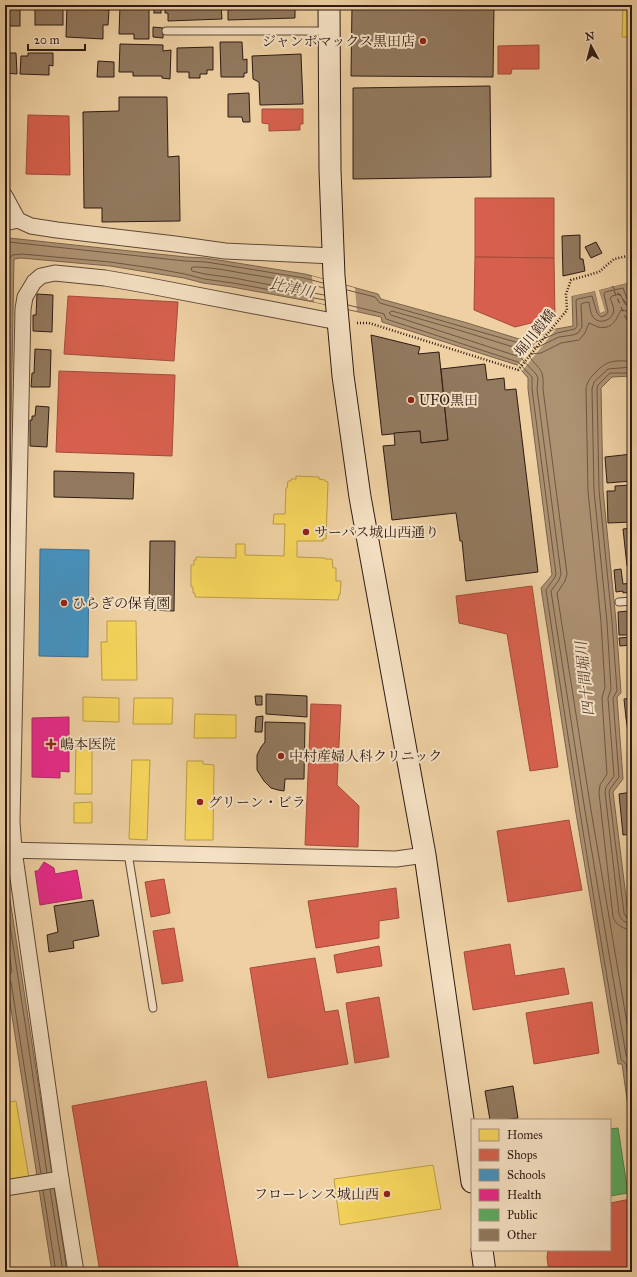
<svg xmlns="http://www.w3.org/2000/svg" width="637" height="1277" viewBox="0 0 637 1277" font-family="'IM FELL Great Primer','Noto Serif JP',serif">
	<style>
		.water { fill: #ad9272; stroke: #7a624c }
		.pier { fill: #eed0a3 }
		.homes { fill: #f6d55c; stroke: #ba9d46 }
		.shops { fill: #d6604d; stroke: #a44b3c }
		.schools { fill: #4393c3; stroke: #3d6f8e }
		.health { fill: #e7298a; stroke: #b02567 }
		.public { fill: #5aae61; stroke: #4d824a }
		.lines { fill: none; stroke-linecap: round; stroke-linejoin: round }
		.shore { stroke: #6e5643; stroke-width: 1 }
		.ferry { stroke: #5a4535; stroke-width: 1; stroke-dasharray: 5 4; stroke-linecap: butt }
		.building { fill: #92795e; stroke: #2e1b14 }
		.lane-casing { stroke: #5e4838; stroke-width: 9 }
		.street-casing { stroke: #5e4838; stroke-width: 17 }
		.secondary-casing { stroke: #2e1b14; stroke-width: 23 }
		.path { stroke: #2e1b14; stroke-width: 2.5; stroke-dasharray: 1 2; stroke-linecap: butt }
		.lane { stroke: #f4e0c3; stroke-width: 7 }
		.street { stroke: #f4e0c3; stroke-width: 15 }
		.secondary { stroke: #f4e0c3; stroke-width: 21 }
		.poi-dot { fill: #8f2418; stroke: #f4e0c3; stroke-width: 1.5 }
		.labels { text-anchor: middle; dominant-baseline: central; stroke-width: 4; stroke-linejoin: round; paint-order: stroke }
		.poi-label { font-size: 14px; fill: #2e1b14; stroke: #f4e0c3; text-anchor: start }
		.street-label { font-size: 14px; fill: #2e1b14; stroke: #f4e0c3 }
		.water-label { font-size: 15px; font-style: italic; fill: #5a4535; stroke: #f4e0c3 }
	</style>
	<rect width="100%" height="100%" fill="#eed0a3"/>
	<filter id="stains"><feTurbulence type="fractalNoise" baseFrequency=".005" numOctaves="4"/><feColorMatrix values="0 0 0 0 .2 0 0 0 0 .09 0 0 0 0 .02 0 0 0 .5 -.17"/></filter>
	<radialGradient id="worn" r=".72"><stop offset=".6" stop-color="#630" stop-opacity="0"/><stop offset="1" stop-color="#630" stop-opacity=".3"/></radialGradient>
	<g class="water">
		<polygon points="5,229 9,238 186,257 206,258 305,274 378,294 381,299 464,322 519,339 535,339 556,329 573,326 572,296 595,291 600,313 604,311 599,290 627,283 632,305 632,376 612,377 601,388 603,490 616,621 621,693 617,697 623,779 613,792 628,913 632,916 632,1135 622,1064 618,1064 576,813 541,588 552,575 528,389 528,378 517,365 382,322 381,317 314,302 232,287 203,283 184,278 110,266 21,258 14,259 5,747"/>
		<polygon points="5,867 67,1272 52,1272 5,971"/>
	</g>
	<g class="pier">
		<polygon points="312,276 355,288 357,311 314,302"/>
		<polygon points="627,281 629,282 632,296 632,305 627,283 599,290 605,311 600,313 595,291 572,296 572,294 595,289 597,289 598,288"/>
		<polygon points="556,329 522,371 517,366 541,336"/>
	</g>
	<g class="homes">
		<polygon points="623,5 632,5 632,37 622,37"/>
		<polygon points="296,476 319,477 319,479 325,480 325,481 328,482 326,539 323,539 323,541 297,541 297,557 325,558 325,559 332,559 333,568 336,568 336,581 341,581 340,595 339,595 338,600 195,597 195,593 193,593 193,587 191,587 191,565 194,565 194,560 196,560 196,557 236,558 236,544 245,544 245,555 284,556 285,524 273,524 274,514 285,514 286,488 287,488 288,481 291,481 291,479 296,479"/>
		<polygon points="107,621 136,621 137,680 102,680 101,642 107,642"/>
		<polygon points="83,697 119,698 119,722 83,721"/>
		<polygon points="134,698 173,698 172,724 133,724"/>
		<polygon points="195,714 236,715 236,738 194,738"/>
		<polygon points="76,743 92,743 92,794 75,794"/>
		<polygon points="132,760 150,760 147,840 129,839"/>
		<polygon points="187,761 203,761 203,764 214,765 213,840 185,840"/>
		<polygon points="92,802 92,823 74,823 74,803"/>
		<polygon points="16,1101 29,1178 5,1181 5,1103"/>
		<polygon points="433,1165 441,1209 340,1225 334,1179"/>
	</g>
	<g class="shops">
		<polygon points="539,45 539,69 512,69 511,74 498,74 498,46"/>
		<polygon points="262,109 303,109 303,124 300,124 300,130 269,131 269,124 262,123"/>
		<polygon points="28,115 69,116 70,175 26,174"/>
		<polygon points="475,198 554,198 554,258 475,257"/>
		<polygon points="475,257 554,258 555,317 515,327 474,310"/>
		<polygon points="68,296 178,302 174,361 64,354"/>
		<polygon points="59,371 175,375 172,456 56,452"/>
		<polygon points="532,586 558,767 530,771 507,634 459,623 456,596"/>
		<polygon points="311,704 341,705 337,785 359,806 358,847 305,845"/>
		<polygon points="569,820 582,890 508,902 497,831"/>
		<polygon points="164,879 170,913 151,917 145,882"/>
		<polygon points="396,888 399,918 379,921 379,938 316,948 308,901"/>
		<polygon points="174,928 183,981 162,984 153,931"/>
		<polygon points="510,944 515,976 564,968 569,994 473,1010 464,952"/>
		<polygon points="379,946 382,966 337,973 334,955"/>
		<polygon points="315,958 325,1012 338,1010 348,1064 268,1078 250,968"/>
		<polygon points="379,997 389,1057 355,1063 346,1003"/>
		<polygon points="592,1002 599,1053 534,1064 526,1013"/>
		<polygon points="206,1081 239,1272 100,1272 72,1106"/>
		<polygon points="631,1199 632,1207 632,1272 549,1272 547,1258 548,1250 610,1250 610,1203"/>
	</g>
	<polygon class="schools" points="40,549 89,550 88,657 39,656"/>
	<g class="health">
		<polygon points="69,717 69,772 60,771 60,778 32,777 32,718"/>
		<polygon points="44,862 54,868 55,874 77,870 82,898 40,905 35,871 38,871"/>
	</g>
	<polygon class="public" points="618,1128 628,1193 610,1196 610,1129"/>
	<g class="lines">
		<g class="shore">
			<polyline points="5,239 9,242 185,261 206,262 225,265 304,278 323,283"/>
			<path d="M324 288C303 282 281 280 260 276 238 273 216 267 193 267L191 268 192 271 205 274 234 278 324 295"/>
			<polyline points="347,290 375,297 380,303 519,343 536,342 557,333 575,329 577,326 576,300 578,299 592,296 597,313 601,317 606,315 608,312 604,294 605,292 623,288 627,299 632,301"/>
			<path d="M348 305 381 313 384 314 386 319 518 362 532 377V389L556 574 555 577 546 590C569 747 594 903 621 1059L626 1064 632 1104"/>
			<path d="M632 306 625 304 620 294 612 296 610 298C612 303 615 309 613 314 610 321 599 324 594 318 590 314 590 307 589 302L583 303 581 304 582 327 578 333 573 335 559 337 538 347 526 348 510 346 462 331 392 311 389 313 391 315 520 357 536 374 538 378 537 389 561 574 559 580 551 591 585 811 626 1055 630 1061 632 1070"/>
			<path d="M632 312 621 310C616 320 612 330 598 327 595 326 592 324 589 323L585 333 579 340 561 343 541 353 530 354 529 356C540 371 544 368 543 389L567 574 565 581 557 593 591 810 632 1053"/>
			<path d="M632 361C614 361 608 359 595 373 590 378 587 382 586 389L588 491 601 622 605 687 602 698 607 774 600 785 599 793 613 917C616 925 623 929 632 930"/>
			<path d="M632 367 608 369 594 382 592 389 594 491 607 622 611 689 608 698 614 776 606 787 605 792 619 914C621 920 626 924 632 924"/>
			<polyline points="632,373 610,373 598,385 597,389 599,490 612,621 617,691 613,698 619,777 610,789 609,792 624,913 626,917 632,919"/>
			<polyline points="5,472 9,260 12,255 22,254 110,262 152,268 185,274 204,279 233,283 325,300"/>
			<polyline points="5,893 26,1029 47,1173"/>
			<polyline points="5,926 12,972 10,974 5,973"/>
			<polyline points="5,978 9,979 11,982 41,1174"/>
			<polyline points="50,1189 63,1272"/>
			<polyline points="43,1190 56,1272"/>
		</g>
		<polyline class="ferry" points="632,310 612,286 632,332"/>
	</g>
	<g class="building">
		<rect x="5" y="5" width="15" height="21"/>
		<rect x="35" y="5" width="28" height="20"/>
		<polygon points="67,5 92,5 92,9 109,10 108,25 103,25 103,39 66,37"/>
		<polygon points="120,5 149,5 149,39 134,39 134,34 119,34"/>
		<rect x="154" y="5" width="7" height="8"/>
		<polygon points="197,5 221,5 222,19 168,21 168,13 165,13 165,7"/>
		<polygon points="251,5 295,5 295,18 228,20 228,9 231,9 231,6"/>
		<polygon points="352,5 494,5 493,77 351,76"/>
		<polygon points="153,27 163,28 163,38 153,37"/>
		<polygon points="220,42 242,42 243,60 247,59 247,73 244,73 244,77 221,77"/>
		<polygon points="120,44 163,45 163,51 171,50 170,79 162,78 162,76 133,76 133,72 119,72"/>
		<polygon points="213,47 213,70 207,70 207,74 200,74 200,78 189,78 189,72 177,72 177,48"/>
		<polygon points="5,53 16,53 17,74 5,73"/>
		<polygon points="28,53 53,53 53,66 49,65 49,75 20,74 21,56 28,56"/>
		<polygon points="301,54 303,104 260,105 259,82 253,79 252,56"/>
		<polygon points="98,61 114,62 114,77 97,77"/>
		<polygon points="490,86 491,177 353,179 353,88"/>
		<polygon points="249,93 250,122 243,122 242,117 228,117 228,94"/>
		<polygon points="119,97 167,97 168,157 179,156 180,221 102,222 102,208 84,208 83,112 119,111"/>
		<polygon points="580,235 580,259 583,259 585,271 563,276 562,236"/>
		<polygon points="596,242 602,253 591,258 585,247"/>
		<polygon points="37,294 53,295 52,332 33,331 33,315 36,315"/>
		<polygon points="371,335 420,347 418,354 439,352 448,440 421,443 420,431 382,435"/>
		<polygon points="35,349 51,350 50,387 31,387 32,373 34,373"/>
		<polygon points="485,364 487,380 504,378 505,390 516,389 538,572 466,581 462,541 460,541 456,513 392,520 383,446 395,445 394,433 420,431 421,443 448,440 441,369"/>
		<polygon points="36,406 49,407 47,447 30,446 30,420 32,420 32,416 35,416"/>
		<polygon points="632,454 632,481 607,483 605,457"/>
		<polygon points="54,471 134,473 133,499 54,497"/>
		<polygon points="632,485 632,522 608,523 607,491 615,491 615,486"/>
		<polygon points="632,528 632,566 627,566 623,529"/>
		<polygon points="150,541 175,541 174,611 149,610"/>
		<polygon points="621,569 623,584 632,583 632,592 623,593 623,591 616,592 614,570"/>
		<polygon points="629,609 632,609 632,635 619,635 618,612 629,611"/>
		<polygon points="631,637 631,645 620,646 619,638"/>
		<polygon points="266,694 307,696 307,717 266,714"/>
		<polygon points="255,696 262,696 262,705 256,705"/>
		<polygon points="632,698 632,718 626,718 624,699"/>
		<polygon points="263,716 262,732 255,732 256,717"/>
		<polygon points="626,718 632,718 632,747 630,747"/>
		<polygon points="265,722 305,723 304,779 285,779 284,791 278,790 271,788 264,781 257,770 257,755 261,747 265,742"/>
		<polygon points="632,792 632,834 623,835 619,794"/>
		<polygon points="93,900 99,936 73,941 74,948 49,952 47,935 58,932 54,906"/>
		<polygon points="513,1086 518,1118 503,1120 490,1120 485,1091"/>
	</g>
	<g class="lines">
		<g class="lane-casing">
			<g id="lane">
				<polyline points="166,31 327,31"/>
				<polyline points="619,602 632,601"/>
				<polyline points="128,853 153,1008"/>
			</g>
		</g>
		<g class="street-casing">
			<g id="street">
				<polyline points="5,196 18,220"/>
				<polyline points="5,223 18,220 31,226 57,230 175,244 225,251 333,256"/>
				<polyline points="5,850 396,859 425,855"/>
				<polyline points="5,1188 61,1179"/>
				<polyline points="76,1272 61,1179 14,850 12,822 23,309 25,297 34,282 41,276 55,273 105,278 145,285 338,322"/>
			</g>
		</g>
		<g class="secondary-casing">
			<g id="secondary">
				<polyline points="329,5 330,170 334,276 343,376 360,497 425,855 472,1182"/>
				<polyline points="482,1250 485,1272"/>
			</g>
		</g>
		<polyline class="path" points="357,323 369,323 518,370 567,310 566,294 571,280 599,272 614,259 632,255"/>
		<use href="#lane" class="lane"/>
		<use href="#street" class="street"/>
		<use href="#secondary" class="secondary"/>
	</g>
	<g class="poi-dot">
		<circle cx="423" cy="41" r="4"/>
		<circle cx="411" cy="400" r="4"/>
		<circle cx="306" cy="532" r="4"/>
		<circle cx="64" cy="603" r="4"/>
		<path d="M49 738h4v4h4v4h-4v4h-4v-4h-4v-4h4z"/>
		<circle cx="281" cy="756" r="4"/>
		<circle cx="200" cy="802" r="4"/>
		<circle cx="387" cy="1194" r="4"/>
	</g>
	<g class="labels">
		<g class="poi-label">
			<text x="415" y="41" text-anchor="end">ジャンボマックス黒田店</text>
			<text x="419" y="400">UFO黒田</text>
			<text x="314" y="532">サーパス城山西通り</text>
			<text x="72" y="603">ひらぎの保育園</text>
			<text x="60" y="744">嶋本医院</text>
			<text x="289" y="756">中村産婦人科クリニック</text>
			<text x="208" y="802">グリーン・ビラ</text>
			<text x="379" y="1194" text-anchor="end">フローレンス城山西</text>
		</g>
		<g class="street-label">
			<text transform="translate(535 333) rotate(-51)">堀川鎧橋</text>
		</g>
		<g class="water-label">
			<text transform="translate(292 288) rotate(12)">比津川</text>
			<text transform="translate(585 679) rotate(-96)">四十間堀川</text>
		</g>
	</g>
	<rect width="637" height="1277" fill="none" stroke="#eed0a3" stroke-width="20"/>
	<rect x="6" y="6" width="625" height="1265" fill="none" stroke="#2e1b14" stroke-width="2"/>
	<rect x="10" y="10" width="617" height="1257" fill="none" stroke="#2e1b14"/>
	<rect x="471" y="1119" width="140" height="132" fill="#f4e0c3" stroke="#a5917d"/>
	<rect x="479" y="1129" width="20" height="12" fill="#f6d55c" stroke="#a5917d"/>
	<text x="507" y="1139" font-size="12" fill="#2e1b14">Homes</text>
	<rect x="479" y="1149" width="20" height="12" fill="#d6604d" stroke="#a5917d"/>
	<text x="507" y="1159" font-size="12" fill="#2e1b14">Shops</text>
	<rect x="479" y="1169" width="20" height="12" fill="#4393c3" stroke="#a5917d"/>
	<text x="507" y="1179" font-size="12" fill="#2e1b14">Schools</text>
	<rect x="479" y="1189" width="20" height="12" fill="#e7298a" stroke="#a5917d"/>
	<text x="507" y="1199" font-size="12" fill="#2e1b14">Health</text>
	<rect x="479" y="1209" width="20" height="12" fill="#5aae61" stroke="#a5917d"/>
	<text x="507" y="1219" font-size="12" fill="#2e1b14">Public</text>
	<rect x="479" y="1229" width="20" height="12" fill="#92795e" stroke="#a5917d"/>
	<text x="507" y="1239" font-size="12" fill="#2e1b14">Other</text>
	<g transform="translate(591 46) rotate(353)" stroke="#f4e0c3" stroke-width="3" paint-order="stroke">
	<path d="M0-3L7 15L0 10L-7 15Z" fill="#2e1b14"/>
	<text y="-6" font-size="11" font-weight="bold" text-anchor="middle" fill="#2e1b14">N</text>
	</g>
	<path d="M28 44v6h57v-6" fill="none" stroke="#2e1b14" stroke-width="2"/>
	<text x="34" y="44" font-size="12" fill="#2e1b14" stroke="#f4e0c3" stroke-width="3" paint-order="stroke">20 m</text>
	<rect width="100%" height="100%" filter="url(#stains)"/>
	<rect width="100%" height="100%" fill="url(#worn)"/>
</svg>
